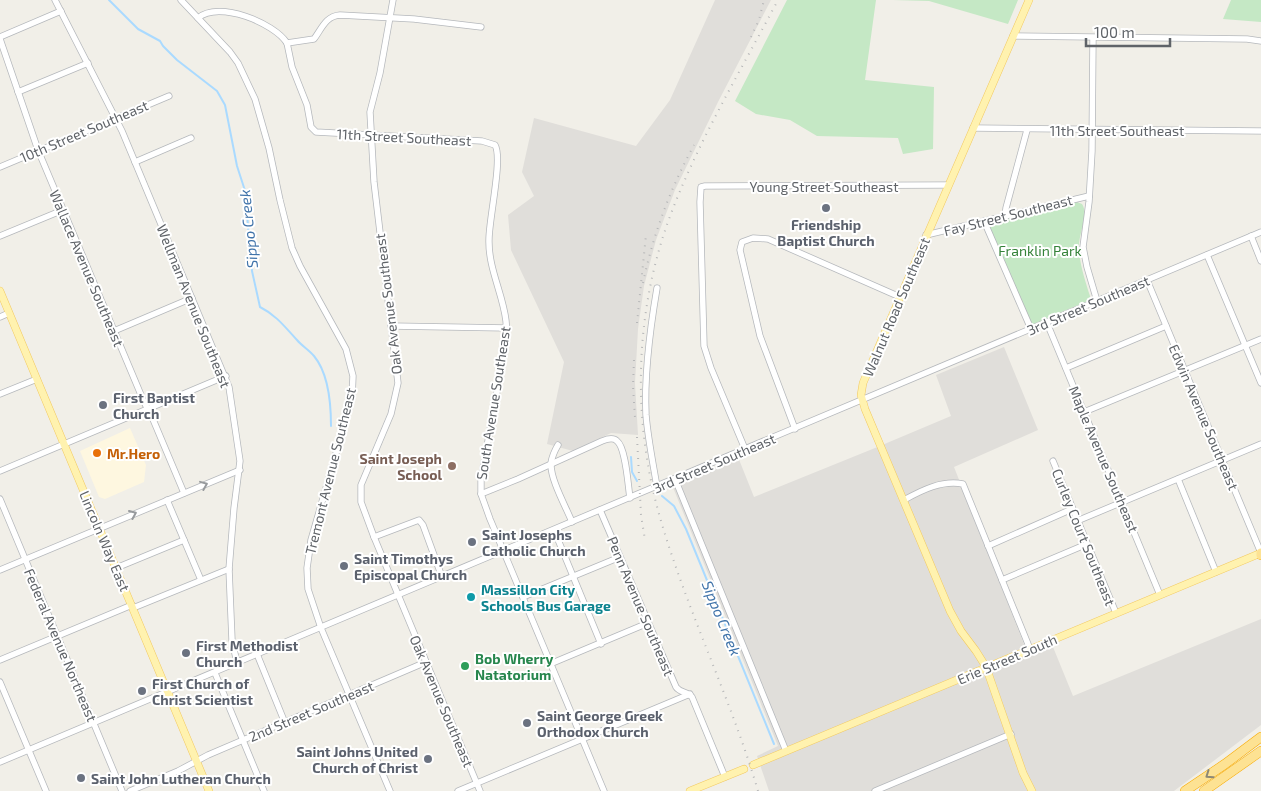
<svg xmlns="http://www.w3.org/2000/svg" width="1261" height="791" viewBox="0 0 1261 791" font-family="'Exo 2',sans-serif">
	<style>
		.commercial { fill: #fef7e0 }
		.industrial { fill: #e0deda }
		.green { fill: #c5e8c5 }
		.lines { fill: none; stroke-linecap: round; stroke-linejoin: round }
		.stream { stroke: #aadaff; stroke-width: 2 }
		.minor-casing { stroke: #b5b8bc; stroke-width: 7 }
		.major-casing { stroke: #f2c960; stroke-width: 8 }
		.highway-casing { stroke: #f9ab00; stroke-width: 10 }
		.minor { stroke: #fff; stroke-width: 5.5 }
		.major { stroke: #fff2af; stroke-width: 7 }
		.highway { stroke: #fde293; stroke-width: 9 }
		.rail { stroke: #b6b7b8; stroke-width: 2; stroke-dasharray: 1 6; stroke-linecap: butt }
		.oneway { stroke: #979a9d }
		.oneway2 { stroke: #8e8975 }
		.worship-dot { fill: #6b7280; stroke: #fff; stroke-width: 2 }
		.food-dot { fill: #e8710a; stroke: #fff; stroke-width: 2 }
		.education-dot { fill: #8d6e63; stroke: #fff; stroke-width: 2 }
		.culture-dot { fill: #0f9aa8; stroke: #fff; stroke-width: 2 }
		.leisure-dot { fill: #2e9e5b; stroke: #fff; stroke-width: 2 }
		.labels { text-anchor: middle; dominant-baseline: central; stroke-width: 4; stroke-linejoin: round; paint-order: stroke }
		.street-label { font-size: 14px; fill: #5f6368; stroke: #fff }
		.worship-label { font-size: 14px; font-weight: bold; fill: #5b616d; stroke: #fff; text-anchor: start }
		.park-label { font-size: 14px; fill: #348238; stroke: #fff }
		.food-label { font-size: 14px; font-weight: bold; fill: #c56008; stroke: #fff; text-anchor: start }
		.education-label { font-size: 14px; font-weight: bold; fill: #785e54; stroke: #fff; text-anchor: end }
		.culture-label { font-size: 14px; font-weight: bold; fill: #0d838f; stroke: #fff; text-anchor: start }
		.leisure-label { font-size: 14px; font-weight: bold; fill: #27864d; stroke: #fff; text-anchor: start }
		.water-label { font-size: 15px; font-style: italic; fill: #4174aa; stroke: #fff }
	</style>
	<rect width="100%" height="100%" fill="#f1efe8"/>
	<polygon class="commercial" points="130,428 146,465 144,482 105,499 99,497 80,451"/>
	<g class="industrial">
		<polygon points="715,0 771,0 718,102 675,190 656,240 644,286 638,329 635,383 638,435 611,433 573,451 547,444 564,362 511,250 508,215 534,196 522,172 534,118 636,146 670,100"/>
		<polygon points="1004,347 1038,430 954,467 1029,657 1053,647 1073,696 1261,619 1261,725 1174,791 769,791 757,756 778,746 672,485 738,457 754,497 875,448 951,416 936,375"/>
	</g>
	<g class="green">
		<polygon points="787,0 876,0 865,80 934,87 933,149 903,154 898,138 817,136 790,120 756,114 735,101"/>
		<polygon points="893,0 1018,0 1008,24 929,1"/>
		<polygon points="1231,0 1261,0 1261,22 1223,19"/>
		<path d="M1077 202 1082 204C1089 214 1079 233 1079 246 1079 263 1085 280 1090 296V300L1031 325 987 223Z"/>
	</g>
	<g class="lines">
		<g class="stream">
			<path d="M109 0 138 29 160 41 163 46 177 60 217 91 225 105 237 166 249 203 247 214 252 271 260 307C276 315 285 327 297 340 302 346 309 350 314 356 329 374 331 403 331 426"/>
			<polyline points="631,457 632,472 637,481"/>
			<polyline points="662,496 674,506 686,529 774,744"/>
		</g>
		<g class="minor-casing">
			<g id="minor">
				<polyline points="55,0 122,131 229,387 240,461 234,508 229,569 232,640 237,663"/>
				<polyline points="181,0 230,52 238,63 255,99 269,148 280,200 292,248 300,266 346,349 353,376 352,398 311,540 307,568 308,589 321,628 390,791"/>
				<polyline points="393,0 380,73 370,112 374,182 398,383 391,414 361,485 361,502 374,537 480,791"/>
				<path d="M198 18C219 0 274 23 287 43"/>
				<polyline points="1013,36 1247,39 1261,41"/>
				<polyline points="0,37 61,11"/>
				<polyline points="1093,38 1092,151 1089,202 1083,247 1087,267 1097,301"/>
				<polyline points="0,39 38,150 144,402 152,417 184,493"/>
				<path d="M287 43 292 67 307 105 311 127 316 132 482 141 495 145C503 158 489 219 489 239 488 268 503 294 506 321 507 330 506 339 505 348L481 479V494L490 519 604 791"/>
				<path d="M287 43 314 39C322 28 326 16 340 15L414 19 481 27"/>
				<polyline points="18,92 88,63"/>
				<polyline points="973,128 1261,131"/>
				<polyline points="135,162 191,138"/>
				<polyline points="0,167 169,96"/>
				<polyline points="1005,216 1006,208 1027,130"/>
				<polyline points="984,221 1031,329"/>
				<polyline points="926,235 1089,196"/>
				<polyline points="0,236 63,210"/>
				<polyline points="1251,236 1261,261"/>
				<polyline points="1207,255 1261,383"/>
				<polyline points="1147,280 1261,553"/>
				<polyline points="0,317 9,313"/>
				<polyline points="1047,323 1160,595"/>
				<polyline points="391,326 507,328"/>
				<polyline points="114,331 192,298"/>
				<polyline points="1066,368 1166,326"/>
				<polyline points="0,394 37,379"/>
				<polyline points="1084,412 1261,339"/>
				<polyline points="795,429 760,336 740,250 742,242 753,238 768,239 900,297"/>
				<path d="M558 445C555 450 552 457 551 463 550 479 566 507 572 522"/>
				<polyline points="745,449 711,368 704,346 700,202 701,187 705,186 948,185"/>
				<polyline points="1053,461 1116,613"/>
				<polyline points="0,471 226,376"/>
				<polyline points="675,479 786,751"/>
				<polyline points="1178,479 1216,572"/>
				<path d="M657 487C653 463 648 439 646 415 644 373 650 329 657 288"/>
				<path d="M481 494 518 479 602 441C607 439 613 437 617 441 626 448 628 486 630 498"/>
				<polyline points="0,499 122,791"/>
				<polyline points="167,500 201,580"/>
				<path d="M904 500C922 490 942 480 963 484L1030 649"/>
				<path d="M600 510 676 687C680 693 687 691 692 697L725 777"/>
				<polyline points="1077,521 1261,444"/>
				<polyline points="554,530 601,644"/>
				<polyline points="374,537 419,520 423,525 442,577"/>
				<polyline points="988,546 1072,509"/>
				<polyline points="116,568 184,540"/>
				<polyline points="0,570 240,470"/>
				<polyline points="1002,580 1087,544"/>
				<polyline points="523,597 620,557"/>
				<polyline points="133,608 229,569"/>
				<polyline points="257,654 285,723"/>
				<polyline points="0,660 132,605"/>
				<polyline points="550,664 648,623"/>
				<polyline points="215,673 264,791"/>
				<polyline points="0,682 46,791"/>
				<polyline points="0,762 1261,232"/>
				<polyline points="130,791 178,771 208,755 426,662"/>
				<polyline points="458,791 690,694"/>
				<polyline points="875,791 1011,734"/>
			</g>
		</g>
		<g class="major-casing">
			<g id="major">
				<polyline points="1029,0 863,383 861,395 865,409 950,611 961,631 976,651 986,667 1023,773 1032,791"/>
				<polyline points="0,291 209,791"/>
				<polyline points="753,765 1261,553"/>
				<polyline points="690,791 744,769"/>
			</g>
		</g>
		<g class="highway-casing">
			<g id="highway">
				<polyline points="1261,553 1261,555"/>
				<polyline points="1185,791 1225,764 1261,737"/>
				<polyline points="1204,791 1261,751"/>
			</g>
		</g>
		<use href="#minor" class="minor"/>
		<use href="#major" class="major"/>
		<use href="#highway" class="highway"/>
		<g class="rail">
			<polyline points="751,37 759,20 764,0"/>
			<path d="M643 283C653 235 670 189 694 145"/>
			<polyline points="637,323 646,235"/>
			<polyline points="634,360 633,386 635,418"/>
			<polyline points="637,437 641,515 645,540"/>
			<path d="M758 791C731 699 688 613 661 521 632 422 634 316 669 219 697 143 740 72 778 0"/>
		</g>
	</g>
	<defs><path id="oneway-chevron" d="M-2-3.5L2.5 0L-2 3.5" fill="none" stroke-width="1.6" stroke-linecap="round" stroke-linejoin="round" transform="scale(1.25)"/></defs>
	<g class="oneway">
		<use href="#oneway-chevron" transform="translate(204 485) rotate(-22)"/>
		<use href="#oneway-chevron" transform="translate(133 514) rotate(-23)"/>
	</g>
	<use class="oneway2" href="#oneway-chevron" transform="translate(1209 775) rotate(145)"/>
	<g class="worship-dot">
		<circle cx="826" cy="208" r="5"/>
		<circle cx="103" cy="405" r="5"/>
		<circle cx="472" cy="542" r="5"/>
		<circle cx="344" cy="566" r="5"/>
		<circle cx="186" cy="653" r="5"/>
		<circle cx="142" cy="691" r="5"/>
		<circle cx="527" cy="723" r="5"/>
		<circle cx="428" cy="759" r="5"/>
		<circle cx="81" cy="778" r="5"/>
	</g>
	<circle class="food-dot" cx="97" cy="453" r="5"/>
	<circle class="education-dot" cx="452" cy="466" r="5"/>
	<circle class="culture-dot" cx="471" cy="597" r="5"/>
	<circle class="leisure-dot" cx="465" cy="666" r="5"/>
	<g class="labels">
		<g class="street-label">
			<text x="1117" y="130">11th Street Southeast</text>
			<text transform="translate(84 131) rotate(-23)">10th Street Southeast</text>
			<text transform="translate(404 137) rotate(3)">11th Street Southeast</text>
			<text x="824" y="186">Young Street Southeast</text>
			<text transform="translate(1008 215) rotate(-14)">Fay Street Southeast</text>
			<text transform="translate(87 268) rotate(67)">Wallace Avenue Southeast</text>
			<text transform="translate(388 304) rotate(-97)">Oak Avenue Southeast</text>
			<text transform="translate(1088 305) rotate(-23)">3rd Street Southeast</text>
			<text transform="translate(194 306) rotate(68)">Wellman Avenue Southeast</text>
			<text transform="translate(896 307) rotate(-67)">Walnut Road Southeast</text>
			<text transform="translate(493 403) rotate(-81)">South Avenue Southeast</text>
			<text transform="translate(1204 417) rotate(67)">Edwin Avenue Southeast</text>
			<text transform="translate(1104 459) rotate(67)">Maple Avenue Southeast</text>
			<text transform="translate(714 463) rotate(-23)">3rd Street Southeast</text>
			<text transform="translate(330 471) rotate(-76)">Tremont Avenue Southeast</text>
			<text transform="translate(1084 537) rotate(68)">Curley Court Southeast</text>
			<text transform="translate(105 541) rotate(67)">Lincoln Way East</text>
			<text transform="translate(641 606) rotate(67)">Penn Avenue Southeast</text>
			<text transform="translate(61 645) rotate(67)">Federal Avenue Northeast</text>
			<text transform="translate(1007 659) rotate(-23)">Erie Street South</text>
			<text transform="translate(442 701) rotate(67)">Oak Avenue Southeast</text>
			<text transform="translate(311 711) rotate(-23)">2nd Street Southeast</text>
		</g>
		<g class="worship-label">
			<text x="826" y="224" text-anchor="middle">Friendship<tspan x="826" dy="16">Baptist Church</tspan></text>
			<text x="113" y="397">First Baptist<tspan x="113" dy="16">Church</tspan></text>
			<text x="482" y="534">Saint Josephs<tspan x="482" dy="16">Catholic Church</tspan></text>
			<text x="354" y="558">Saint Timothys<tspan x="354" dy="16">Episcopal Church</tspan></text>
			<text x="196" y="645">First Methodist<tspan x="196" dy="16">Church</tspan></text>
			<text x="152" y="683">First Church of<tspan x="152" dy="16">Christ Scientist</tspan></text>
			<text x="537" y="715">Saint George Greek<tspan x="537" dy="16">Orthodox Church</tspan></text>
			<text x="418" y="751" text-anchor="end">Saint Johns United<tspan x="418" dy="16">Church of Christ</tspan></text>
			<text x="91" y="778">Saint John Lutheran Church</text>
		</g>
		<g class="park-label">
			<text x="1040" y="250">Franklin Park</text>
		</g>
		<g class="food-label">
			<text x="107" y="453">Mr.Hero</text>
		</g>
		<g class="education-label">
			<text x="442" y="458">Saint Joseph<tspan x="442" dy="16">School</tspan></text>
		</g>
		<g class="culture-label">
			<text x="481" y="589">Massillon City<tspan x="481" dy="16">Schools Bus Garage</tspan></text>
		</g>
		<g class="leisure-label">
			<text x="475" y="658">Bob Wherry<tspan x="475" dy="16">Natatorium</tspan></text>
		</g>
		<g class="water-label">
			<text transform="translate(248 229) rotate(-96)">Sippo Creek</text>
			<text transform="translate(722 618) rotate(68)">Sippo Creek</text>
		</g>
	</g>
	<path d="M1086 38v8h84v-8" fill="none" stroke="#5f6368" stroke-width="2.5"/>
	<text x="1094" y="38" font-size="15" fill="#5f6368" stroke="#ffffff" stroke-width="4" paint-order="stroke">100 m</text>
</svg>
